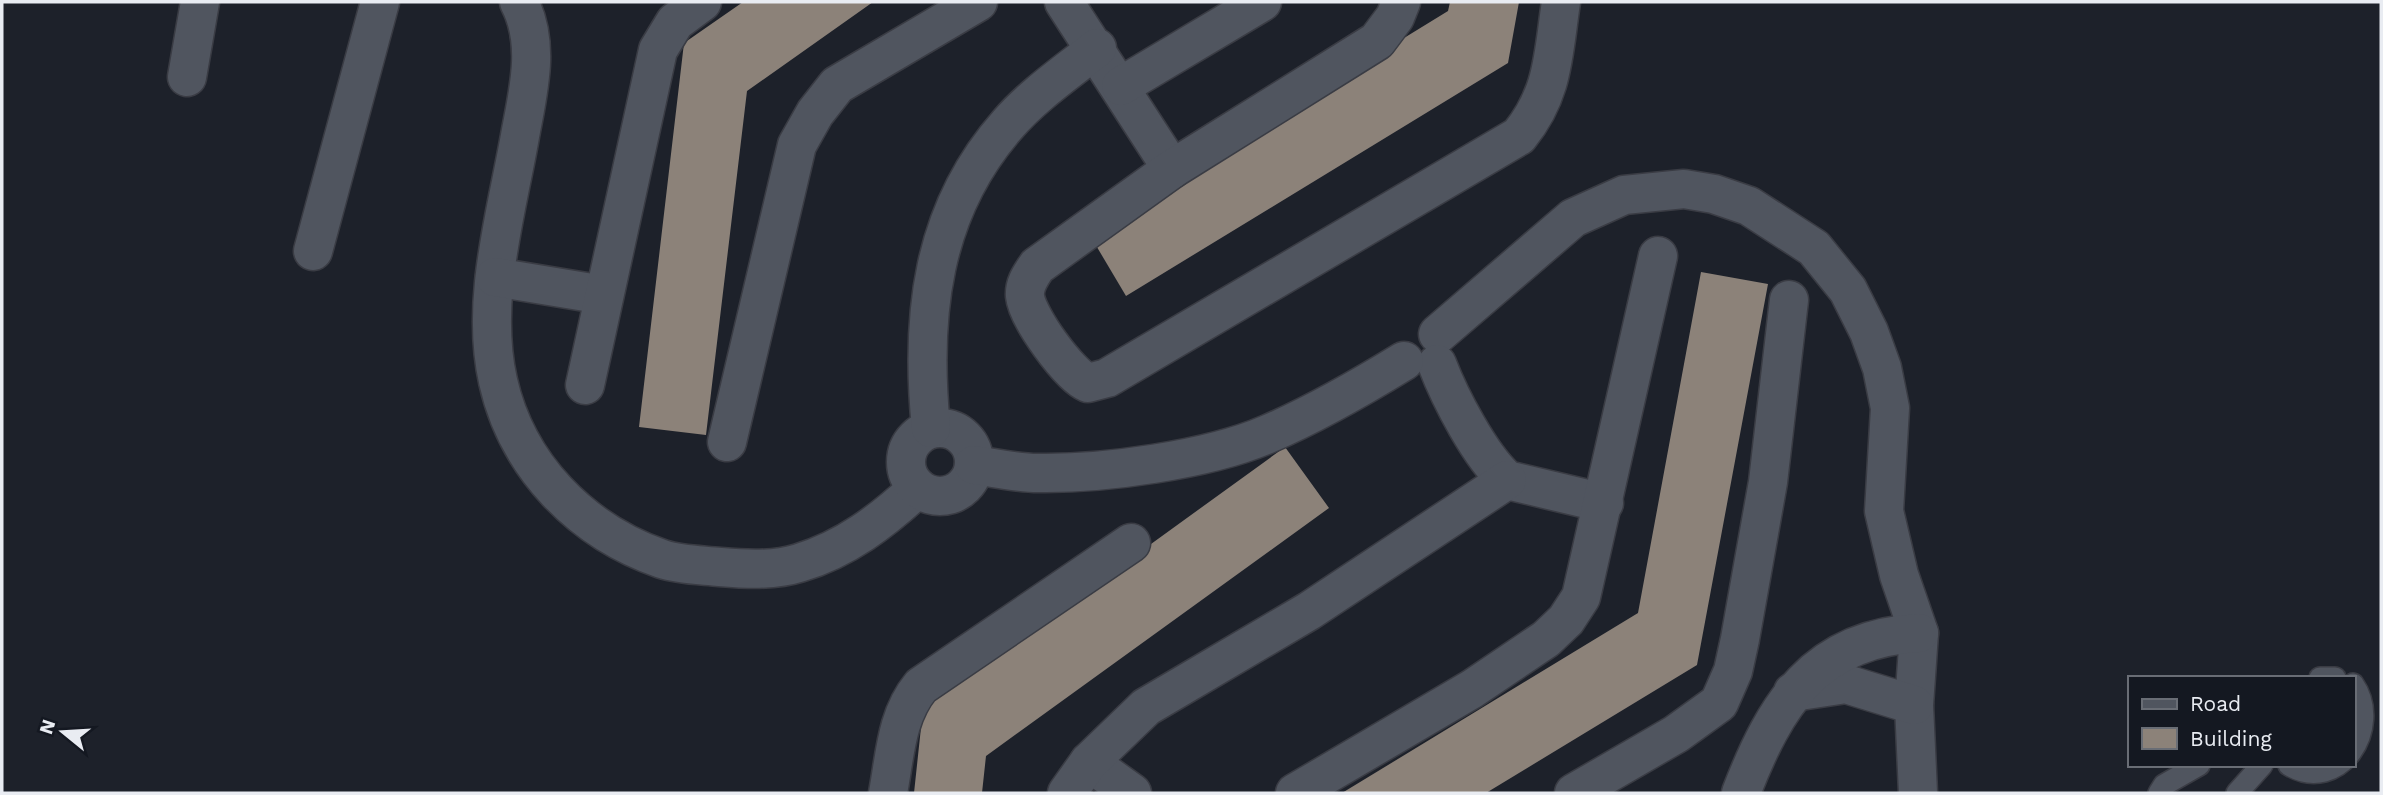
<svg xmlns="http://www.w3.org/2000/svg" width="2383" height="795" viewBox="0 0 2383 795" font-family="'Work Sans',sans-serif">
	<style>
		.building { fill: #8c8279 }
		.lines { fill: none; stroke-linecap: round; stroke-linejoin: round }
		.service-casing { stroke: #3a3c44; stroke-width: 24 }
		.minor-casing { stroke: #3a3c44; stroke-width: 41 }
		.service { stroke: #50555f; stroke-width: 21 }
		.minor { stroke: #50555f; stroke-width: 38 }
	</style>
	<rect width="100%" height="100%" fill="#1d212a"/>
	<g class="building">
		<polygon points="743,2 873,2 747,91 706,435 639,427 684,43"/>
		<polygon points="1450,2 1519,2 1508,63 1126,296 1088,232 1448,11"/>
		<polygon points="1701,272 1768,284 1697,665 1486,793 1342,793 1638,613"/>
		<polygon points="1285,447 1329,508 986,756 982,793 914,793 923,709"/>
	</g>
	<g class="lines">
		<g class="service-casing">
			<g id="service">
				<polyline points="2320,678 2335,678"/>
				<path d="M2289 765C2339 795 2383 727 2353 684"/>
				<polyline points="2159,793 2164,785 2199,765"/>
				<polyline points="2237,793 2262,765"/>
			</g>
		</g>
		<g class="minor-casing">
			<g id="minor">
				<path d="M519 2C541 44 528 92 520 136 506 215 480 301 498 381 517 466 581 531 662 559 680 565 701 565 720 567 744 569 774 571 799 563 846 549 882 521 918 488"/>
				<polyline points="1064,2 1172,169"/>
				<path d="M1401 2 1395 17 1377 41 1172 169 1037 266C1031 275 1024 284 1025 296 1027 317 1069 375 1088 383L1107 378 1519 136C1554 93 1553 55 1561 2"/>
				<polyline points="187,77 200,2"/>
				<polyline points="1121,86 1262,2"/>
				<polyline points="313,251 380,2"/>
				<polyline points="495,277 604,295"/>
				<polyline points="1438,334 1573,218 1624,195 1684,189 1714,194 1749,206 1814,248 1848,290 1869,332 1882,368 1890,408 1884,511 1899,575 1919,633 1914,705 1918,793"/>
				<path d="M1437 364C1450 398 1480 456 1507 480L1604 503"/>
				<polyline points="585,385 658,50 675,22 702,2"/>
				<circle cx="940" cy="462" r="34"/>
				<path d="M931 428C920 317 931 211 1008 124 1033 95 1067 72 1097 48"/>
				<polyline points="727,442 797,145 815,113 837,85 978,2"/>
				<path d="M974 465C995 468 1017 473 1038 473 1103 474 1208 460 1268 434 1315 414 1360 388 1404 361"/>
				<polyline points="1793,692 1846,684 1914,705"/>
				<polyline points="1089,762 1132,793"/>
				<path d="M888 793C895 756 896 716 921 686L1131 543"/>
				<polyline points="1067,793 1089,762 1146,707 1309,611 1507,480"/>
				<polyline points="1295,793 1472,689 1546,639 1566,620 1581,597 1658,256"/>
				<polyline points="1574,793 1676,734 1719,703 1733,671 1740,639 1768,482 1789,300"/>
				<path d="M1741 793C1775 705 1815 638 1919 633"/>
			</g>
		</g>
		<use href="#service" class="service"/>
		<use href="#minor" class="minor"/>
	</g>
	<rect width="2383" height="795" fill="none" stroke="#e9ecf2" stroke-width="7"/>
	<rect x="2128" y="676" width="228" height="91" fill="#141821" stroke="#696d75" stroke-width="2"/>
	<rect x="2142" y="699" width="35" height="10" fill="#50555f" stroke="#696d75" stroke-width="2"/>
	<text x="2190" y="711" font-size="21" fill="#e9ecf2">Road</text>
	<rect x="2142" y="728" width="35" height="21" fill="#8c8279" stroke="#696d75" stroke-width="2"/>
	<text x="2190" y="746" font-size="21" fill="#e9ecf2">Building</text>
	<g transform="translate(63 732) rotate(288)" stroke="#141821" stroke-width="5" paint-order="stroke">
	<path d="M0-5L12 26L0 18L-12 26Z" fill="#e9ecf2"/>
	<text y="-10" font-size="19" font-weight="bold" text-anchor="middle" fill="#e9ecf2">N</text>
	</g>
</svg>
